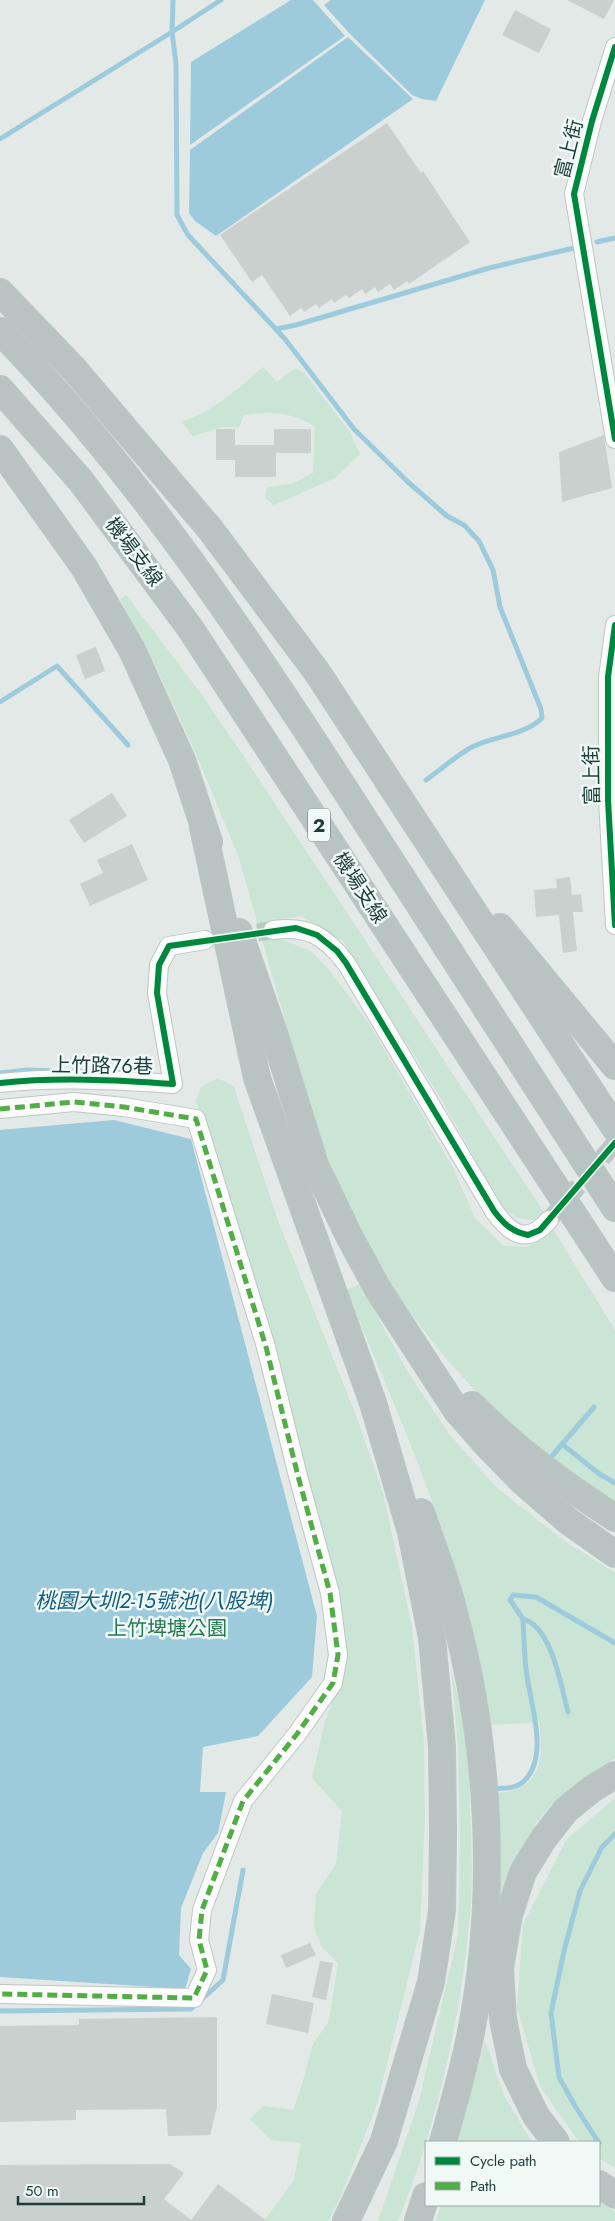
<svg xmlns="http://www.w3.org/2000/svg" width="615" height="2221" viewBox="0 0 615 2221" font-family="Jost,'Noto Sans TC',sans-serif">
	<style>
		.green { fill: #cae4d5 }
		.water { fill: #9ecbdc }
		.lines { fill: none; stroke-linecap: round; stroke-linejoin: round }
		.stream { stroke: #9ecbdc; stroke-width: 5 }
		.building { fill: #c9d0ce }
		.minor-tunnel { stroke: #bbc7c4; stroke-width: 18; stroke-dasharray: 18 9; stroke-linecap: butt }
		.minor-casing { stroke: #bfc6c4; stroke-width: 20 }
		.highway-casing { stroke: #bbc5c4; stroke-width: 28 }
		.minor { stroke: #fbfcfb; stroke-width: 18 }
		.highway { stroke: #b9c3c2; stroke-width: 25 }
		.quiet { stroke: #52ad46; stroke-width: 5; stroke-dasharray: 10 5; stroke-linecap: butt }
		.cycleway-casing { stroke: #f0f9f6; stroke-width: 9 }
		.cycleway { stroke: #00873e; stroke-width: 6 }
		.labels { text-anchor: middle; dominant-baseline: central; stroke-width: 5; stroke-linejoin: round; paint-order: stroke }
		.shield { fill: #f0f9f6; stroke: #5d7672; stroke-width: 1 }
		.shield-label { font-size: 19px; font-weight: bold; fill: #1e3e3a }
		.street-label { font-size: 20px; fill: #1e3e3a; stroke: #f0f9f6 }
		.park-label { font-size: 20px; fill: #247a51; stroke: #f0f9f6 }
		.water-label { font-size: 21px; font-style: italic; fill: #125f81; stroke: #f0f9f6 }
	</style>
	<rect width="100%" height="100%" fill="#e2e9e7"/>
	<g class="green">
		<path d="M263 367 277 382 295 368 304 373 350 432 360 454 335 478 274 505 265 498 267 487 292 484 313 473 315 427C296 412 267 411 244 415L239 427H223L193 436 182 422C216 409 237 390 263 367Z"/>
		<polygon points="126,595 199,691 243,755 545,1214 537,1221 518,1218 501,1207 445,1105 343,941 301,916 266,921 273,936 311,951 330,971 370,1025 453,1168 475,1218 504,1246 526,1247 543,1239 543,1230 551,1226 615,1330 615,1506 545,1459 487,1404 443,1355 398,1297 357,1228 316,1129 238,855 197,756 161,678 120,599"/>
		<polygon points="218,1078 234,1087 277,1218 357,1418 383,1493 412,1627 424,1741 425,1816 420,1930 377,2104 341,2196 328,2221 264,2221 294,2180 301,2143 271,2140 250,2119 263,2106 293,2110 301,2088 313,2044 329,2021 338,1963 322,1947 314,1928 316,1894 336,1864 342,1811 312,1778 324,1725 342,1674 214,1160 196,1101 201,1087"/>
		<path d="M360 1284 407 1371 449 1434 496 1487 563 1540 615 1573V1758C588 1775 561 1793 540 1818 521 1841 503 1909 493 1940L495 1794C503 1792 515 1791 522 1787 545 1773 542 1745 539 1722L488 1725C471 1573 405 1430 346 1290Z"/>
		<path d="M451 1670C456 1691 463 1712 467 1733 471 1756 469 1782 470 1805 471 1836 473 1869 471 1900 464 2004 438 2124 398 2221H378L419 2101 458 1935 460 1841 458 1745Z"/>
		<polygon points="615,1798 615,2168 599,2158 599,2142 579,2142 540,2086 517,2007 523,1925 566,1840"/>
		<polygon points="485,2041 504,2096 532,2142 458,2142"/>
		<polygon points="599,2202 615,2212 615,2221 436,2221 441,2205 599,2205"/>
	</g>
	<g class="water">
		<polygon points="291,0 313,0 345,36 190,145 191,62"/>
		<polygon points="331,0 485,0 436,101 422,99 412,95 350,34 324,5"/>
		<polygon points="348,37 413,99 216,236 195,221 189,213 190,150"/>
		<polygon points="114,1120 191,1139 317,1616 312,1677 258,1736 203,1747 200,1792 226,1792 218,1833 203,1853 181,1908 179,1955 191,1969 185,1989 0,1977 0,1130"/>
	</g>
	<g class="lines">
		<g class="stream">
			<path d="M221 0 172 32 176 64 177 215 188 235 285 339 354 429 408 482 447 516 464 525 479 541 493 570 500 607 541 709 542 718C524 736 492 736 470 748 455 757 440 770 426 780"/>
			<polyline points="0,139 172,32 173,0"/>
			<polyline points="597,242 615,238"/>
			<polyline points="276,329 296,325 489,268 574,248"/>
			<polyline points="0,702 57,666 128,745"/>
			<polyline points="0,1073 28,1070 137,1073"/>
			<polyline points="562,1444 598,1473 615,1483"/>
			<polyline points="546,1463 594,1407"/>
			<polyline points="523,1619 510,1600 513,1595 536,1597 615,1643"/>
			<path d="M493 1789C503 1788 518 1789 525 1780 550 1754 529 1700 526 1669 524 1652 524 1635 523 1619 552 1627 561 1686 568 1712"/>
			<polyline points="0,2011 191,2009 223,1980 243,1870"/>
			<polyline points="599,2143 575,2106 559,2077 551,2013 564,1951 580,1891 602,1847 615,1834"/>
		</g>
	</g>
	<g class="building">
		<polygon points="567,0 614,0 604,19"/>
		<polygon points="515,10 551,29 539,53 502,35"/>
		<polygon points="387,123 421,173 423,171 470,242 409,284 407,281 394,290 390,284 378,292 375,287 365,294 362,289 349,298 346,295 334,303 332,299 319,308 316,304 304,312 301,308 290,316 262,275 252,282 220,235"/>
		<polygon points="216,429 235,429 235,445 274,445 274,429 311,429 311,453 276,453 276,477 235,477 235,460 216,460"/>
		<polygon points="604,435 612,488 562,502 559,452"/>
		<polygon points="96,647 105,671 85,679 76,655"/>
		<polygon points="112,793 127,816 84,843 69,820"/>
		<polygon points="132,844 148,880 90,906 80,884 103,873 97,860"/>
		<polygon points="570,877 572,895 581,894 583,912 573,912 577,951 563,953 559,915 536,917 534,890 557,888 556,879"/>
		<polygon points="310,1943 316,1955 286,1968 281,1955"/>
		<polygon points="320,1961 333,1963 326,2000 312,1997"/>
		<polygon points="272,1994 314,2003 308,2033 266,2024"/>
		<polygon points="217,2017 217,2107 210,2135 168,2136 166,2109 76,2110 76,2120 0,2122 0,2026 79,2025 79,2019"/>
		<polygon points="170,2164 184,2173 164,2199 191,2220 218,2184 267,2221 0,2221 0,2165"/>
	</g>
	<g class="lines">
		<g class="minor-tunnel">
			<polyline points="231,937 273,930"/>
			<polyline points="549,1220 615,1143"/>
		</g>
		<g class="minor-casing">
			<g id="minor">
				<polyline points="615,47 592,121 574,194 615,439"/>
				<polyline points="615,625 608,677 608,800 615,925"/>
				<path d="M273 930C308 925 325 936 346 963L494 1211C511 1235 527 1245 549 1220"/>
				<path d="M0 1083C58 1077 116 1080 173 1084L157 993 159 965 169 946 205 940"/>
				<polyline points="0,1109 74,1102 124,1107 196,1119 266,1347 298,1476 330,1593 338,1655 333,1683 297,1734 243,1801 202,1910 199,1940 207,1970 194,1998 0,1994"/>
			</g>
		</g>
		<g class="highway-casing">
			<g id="highway">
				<polyline points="0,292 74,369 210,529 317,672 615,1128"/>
				<path d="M0 331C137 472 249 640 355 805 442 940 529 1074 615 1208"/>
				<polyline points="0,389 81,481 190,628 615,1278"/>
				<polyline points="0,449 84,567 132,650 182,760 209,842"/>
				<polyline points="203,827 257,1078 373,1403 411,1532 432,1638 442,1747 443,1834 442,1910 431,1982 384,2141 346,2221"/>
				<polyline points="500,927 615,1066"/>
				<polyline points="239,932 273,1030 315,1165 350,1238 379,1291 457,1411 486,1444 523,1482 568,1521 615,1554"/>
				<path d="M472 1405C517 1451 562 1483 615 1518"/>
				<path d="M421 1512C432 1545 445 1577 453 1609 490 1745 498 1894 471 2032 464 2069 453 2106 443 2142"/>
				<polyline points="556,2142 536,2116 513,2069 503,2019 500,1968 509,1915 523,1872 544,1838 566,1810 592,1789 615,1775"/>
				<polyline points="599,2184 615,2195"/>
				<polyline points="418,2221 426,2196"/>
			</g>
		</g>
		<use href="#minor" class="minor"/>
		<use href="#highway" class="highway"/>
		<polyline class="quiet" points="0,1109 74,1102 124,1107 196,1119 266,1347 298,1476 330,1593 338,1655 333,1683 297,1734 243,1801 202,1910 199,1940 207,1970 194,1998 0,1994"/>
		<g class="cycleway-casing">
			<g id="cycleway">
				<polyline points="615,47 592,121 574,194 615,439"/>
				<polyline points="615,625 608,677 608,800 615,925"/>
				<path d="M0 1083C58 1077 116 1080 173 1084L157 993 159 965 169 946 296 928 317 935 337 951 346 963 494 1211C503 1223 512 1232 528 1235L540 1230 615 1143"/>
			</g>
		</g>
		<use href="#cycleway" class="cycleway"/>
	</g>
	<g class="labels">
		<rect class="shield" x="308" y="808.5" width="22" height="33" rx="4"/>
		<g class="shield-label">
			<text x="319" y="825">2</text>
		</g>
		<g class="street-label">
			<text transform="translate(569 149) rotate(-76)">富上街</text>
			<text transform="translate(134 552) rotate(53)">機場支線</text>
			<text transform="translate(592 775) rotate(-91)">富上街</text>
			<text transform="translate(360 888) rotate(57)">機場支線</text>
			<text transform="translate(102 1066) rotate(1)">上竹路76巷</text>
		</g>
		<g class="park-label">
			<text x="167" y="1628">上竹埤塘公園</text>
		</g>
		<g class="water-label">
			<text x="154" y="1601">桃園大圳2-15號池(八股埤)</text>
		</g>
	</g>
	<rect x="425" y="2141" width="175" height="65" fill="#f0f9f6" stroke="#9caeab"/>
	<rect x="435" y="2157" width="25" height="8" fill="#00873e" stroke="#9caeab"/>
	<text x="470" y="2166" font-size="15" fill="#1e3e3a">Cycle path</text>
	<rect x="435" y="2182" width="25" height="8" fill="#52ad46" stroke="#9caeab"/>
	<text x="470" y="2191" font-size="15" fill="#1e3e3a">Path</text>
	<path d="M18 2196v8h126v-8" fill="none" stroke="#1e3e3a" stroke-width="2.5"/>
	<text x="25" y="2196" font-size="15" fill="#1e3e3a" stroke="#f0f9f6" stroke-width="4" paint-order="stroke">50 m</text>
</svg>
